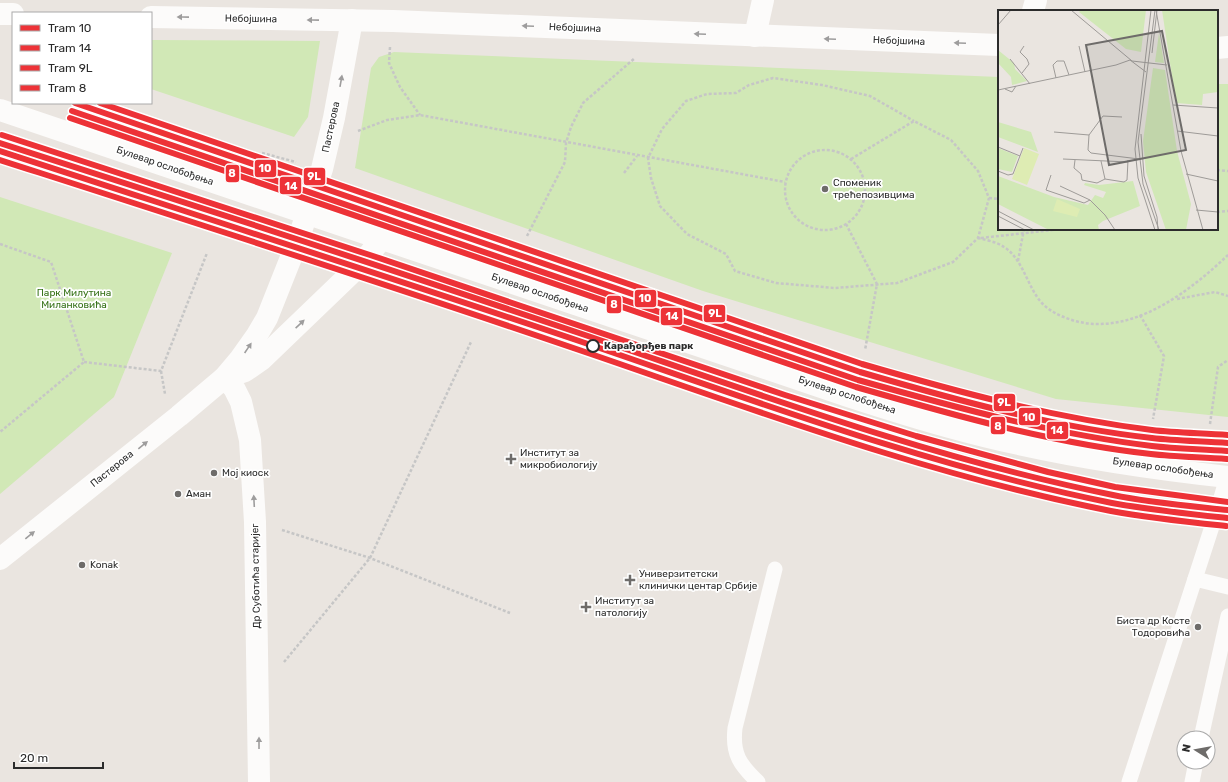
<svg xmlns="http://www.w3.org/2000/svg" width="1228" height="782" viewBox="0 0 1228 782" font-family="Rubik,sans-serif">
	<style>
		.green { fill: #d1e8b6 }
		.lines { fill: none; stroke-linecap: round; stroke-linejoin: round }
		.path { stroke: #c6c6c6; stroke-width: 2.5; stroke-dasharray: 3 2; stroke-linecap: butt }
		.service { stroke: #fcfbfa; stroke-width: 15 }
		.minor { stroke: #fcfbfa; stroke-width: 22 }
		.secondary { stroke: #fcfbfa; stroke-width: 22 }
		.tram-1-casing { stroke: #fff; stroke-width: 9 }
		.tram-2-casing { stroke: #fff; stroke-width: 9 }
		.tram-3-casing { stroke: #fff; stroke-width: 9 }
		.tram-4-casing { stroke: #fff; stroke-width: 9 }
		.tram-1 { stroke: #ed3237; stroke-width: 6 }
		.tram-2 { stroke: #ed3237; stroke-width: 6 }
		.tram-3 { stroke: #ed3237; stroke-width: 6 }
		.tram-4 { stroke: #ed3237; stroke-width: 6 }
		.oneway { fill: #9e9d9d }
		.poi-dot { fill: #6e6c6a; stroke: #fff; stroke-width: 1.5 }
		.stop-dot { fill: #fff; stroke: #2b2b2b; stroke-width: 2 }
		.labels { text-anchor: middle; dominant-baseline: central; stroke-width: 3.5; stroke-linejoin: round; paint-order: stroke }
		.street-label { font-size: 10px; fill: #2b2b2b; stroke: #fff }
		.poi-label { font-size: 10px; fill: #2b2b2b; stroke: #fff; text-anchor: start }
		.park-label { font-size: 10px; fill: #337014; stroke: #fff }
		.stop-label { font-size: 10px; font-weight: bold; fill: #2b2b2b; stroke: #fff; text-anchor: start }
		.inset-road { fill: none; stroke: #9e9b98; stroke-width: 1 }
		.view { fill: #6e6c6a; fill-opacity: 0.15; stroke: #6e6c6a; stroke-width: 2 }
		.inset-edge { fill: none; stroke: #2b2b2b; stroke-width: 2 }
		.line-badge { stroke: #fff; stroke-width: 1.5 }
		.badge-label { font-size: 11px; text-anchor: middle; font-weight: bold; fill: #fff }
	</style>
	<rect width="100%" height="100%" fill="#eae5e0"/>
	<g class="green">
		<polygon points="151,40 320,41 308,117 294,137 151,89"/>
		<polygon points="394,52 999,77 999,229 1217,229 1217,84 1228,84 1228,417 1056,399 703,291 355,168 371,68 379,57"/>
		<polygon points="0,197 172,253 114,397 0,494"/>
	</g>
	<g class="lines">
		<g class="path">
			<polyline points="390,47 389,63 400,87 420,115"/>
			<polyline points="358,131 387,120 420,115 785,182"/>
			<circle cx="825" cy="190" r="40"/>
			<polyline points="262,153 296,162"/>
			<polyline points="851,159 914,121 951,140 978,171 989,198 978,238 953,262 897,283 835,288 776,283 735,271 726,254 687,234 660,206 651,178 648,158 662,129 686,101 707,94 736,93 749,85 773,78 822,85 870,96 914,121"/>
			<polyline points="1217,170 1228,171"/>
			<polyline points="624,173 637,156"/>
			<polyline points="989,198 999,199"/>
			<polyline points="1217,212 1228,211"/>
			<polyline points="846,224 877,284 865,350"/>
			<polyline points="527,236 565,162 566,143 571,127 583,103 635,58"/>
			<path d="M978 238C986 240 997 242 1004 247 1023 259 1027 286 1041 302 1050 312 1062 317 1075 321 1132 336 1189 292 1228 255"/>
			<polyline points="981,238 1061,229"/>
			<polyline points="0,244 51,262 84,362 0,432"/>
			<polyline points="1018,261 1024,229"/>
			<polyline points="1177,299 1215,292 1228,296"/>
			<polyline points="1140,315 1164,356 1153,419"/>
			<polyline points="84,362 161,371 207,253"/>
			<polyline points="161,371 165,394"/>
			<polyline points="1210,424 1218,367 1228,360"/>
			<polyline points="282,530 370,558 510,613"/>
			<polyline points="284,662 370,558 471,342"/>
		</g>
		<g class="service">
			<polyline points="1195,579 1228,587"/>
			<polyline points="1201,738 1228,616"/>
			<path d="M758 782C740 765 732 754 735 728L775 569"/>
			<polyline points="1129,782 1218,508 1227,477"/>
			<polyline points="1192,782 1196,762"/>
		</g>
		<g class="minor">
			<polyline points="1033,11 1036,0"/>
			<polyline points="0,14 13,14"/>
			<polyline points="151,17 393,21 999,45"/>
			<polyline points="755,36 763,0"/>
			<polyline points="1217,48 1228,47"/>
			<polyline points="0,559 179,416 224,378 240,359 257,335 267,318 298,240 322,169 334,118 352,20"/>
			<polyline points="259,782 255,522 250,440 241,402 234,388 224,378 245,371 261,360 364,261 382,238"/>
		</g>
		<path class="secondary" d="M0 110 848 396C882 407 916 418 950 427 1040 452 1135 467 1228 477"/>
		<g class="tram-1-casing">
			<g id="tram-1">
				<path d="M75 103 860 372C956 400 1053 427 1152 438 1177 441 1203 441 1228 443"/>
				<path d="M0 143C197 206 393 270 588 336 761 395 934 459 1113 495 1151 503 1190 506 1228 510"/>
			</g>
		</g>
		<g class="tram-2-casing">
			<g id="tram-2">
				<path d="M72 111 858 380C954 407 1052 434 1152 446 1177 449 1202 449 1227 451"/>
				<path d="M0 151C196 215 393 278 588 344 760 403 933 467 1112 503 1150 510 1189 514 1227 518"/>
			</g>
		</g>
		<g class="tram-3-casing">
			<g id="tram-3">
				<path d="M100 103 862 364C958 392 1054 418 1152 430 1177 433 1203 433 1228 435"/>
				<polyline points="2,135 370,255 785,395 916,436 1048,472 1115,487 1228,502"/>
			</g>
		</g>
		<g class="tram-4-casing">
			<g id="tram-4">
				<path d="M70 118 856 387C953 415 1051 443 1151 454 1176 457 1202 457 1227 459"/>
				<path d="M0 160C196 223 393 286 588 353 760 412 932 476 1111 511 1149 518 1188 522 1226 526"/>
			</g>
		</g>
		<use href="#tram-1" class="tram-1"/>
		<use href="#tram-2" class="tram-2"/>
		<use href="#tram-3" class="tram-3"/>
		<use href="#tram-4" class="tram-4"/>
	</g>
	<defs><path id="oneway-solid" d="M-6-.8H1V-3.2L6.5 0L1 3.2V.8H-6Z"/></defs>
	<g class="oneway">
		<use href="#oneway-solid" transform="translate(183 17) rotate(-179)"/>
		<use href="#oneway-solid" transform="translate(313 20) rotate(-179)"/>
		<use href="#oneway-solid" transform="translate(528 26) rotate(-178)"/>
		<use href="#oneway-solid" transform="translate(700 34) rotate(-177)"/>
		<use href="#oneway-solid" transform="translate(830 39) rotate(-178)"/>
		<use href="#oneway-solid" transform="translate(960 43) rotate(-178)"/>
		<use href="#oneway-solid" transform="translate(341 81) rotate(-80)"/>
		<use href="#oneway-solid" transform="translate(300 324) rotate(-43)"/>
		<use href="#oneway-solid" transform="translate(248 348) rotate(-56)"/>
		<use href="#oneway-solid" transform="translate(143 445) rotate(-39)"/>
		<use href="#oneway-solid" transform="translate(254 501) rotate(-93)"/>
		<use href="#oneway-solid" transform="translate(30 535) rotate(-39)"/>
		<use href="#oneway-solid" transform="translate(259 743) rotate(-90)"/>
	</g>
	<g class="poi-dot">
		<circle cx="825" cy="189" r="4"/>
		<path d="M509 453h4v4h4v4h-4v4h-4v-4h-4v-4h4z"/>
		<circle cx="214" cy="473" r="4"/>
		<circle cx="178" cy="494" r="4"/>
		<circle cx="82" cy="565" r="4"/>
		<path d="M628 574h4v4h4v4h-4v4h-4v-4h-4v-4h4z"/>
		<path d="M584 601h4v4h4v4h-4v4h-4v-4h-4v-4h4z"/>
		<circle cx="1198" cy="627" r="4"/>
	</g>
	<circle class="stop-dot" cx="593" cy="346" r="6"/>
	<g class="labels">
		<g class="street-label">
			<text transform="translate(251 19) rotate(1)">Небојшина</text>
			<text transform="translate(575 28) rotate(2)">Небојшина</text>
			<text transform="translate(899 41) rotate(2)">Небојшина</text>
			<text transform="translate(331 127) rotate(-78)">Пастерова</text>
			<text transform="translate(165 166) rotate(19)">Булевар ослобођења</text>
			<text transform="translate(540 293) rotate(19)">Булевар ослобођења</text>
			<text transform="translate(847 395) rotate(18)">Булевар ослобођења</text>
			<text transform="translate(1163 468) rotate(8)">Булевар ослобођења</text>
			<text transform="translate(112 469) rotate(-39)">Пастерова</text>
			<text transform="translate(256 576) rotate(-91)">Др Суботића старијег</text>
		</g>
		<g class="poi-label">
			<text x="833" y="183">Споменик<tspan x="833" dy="12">трећепозивцима</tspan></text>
			<text x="520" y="453">Институт за<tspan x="520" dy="12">микробиологију</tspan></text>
			<text x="222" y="473">Мој киоск</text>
			<text x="186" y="494">Аман</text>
			<text x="90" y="565">Konak</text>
			<text x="639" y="574">Универзитетски<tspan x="639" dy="12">клинички центар Србије</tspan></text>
			<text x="595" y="601">Институт за<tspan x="595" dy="12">патологију</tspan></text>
			<text x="1190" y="621" text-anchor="end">Биста др Косте<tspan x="1190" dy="12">Тодоровића</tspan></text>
		</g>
		<g class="park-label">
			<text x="74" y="293">Парк Милутина<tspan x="74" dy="12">Миланковића</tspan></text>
		</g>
		<g class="stop-label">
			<text x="604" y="346">Карађорђев парк</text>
		</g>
	</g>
	<g transform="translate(998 10)">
		<rect width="220" height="220" fill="#eae5e0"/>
		<path d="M83 0H148L143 42 128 39 81 2ZM164 0H220V82L205 84 204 95 178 93ZM161 23 166 53 157 52ZM0 40 16 53 17 59 29 71 14 75 13 67 0 53ZM155 58 167 60 179 141 193 194 188 220H168L148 162 145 131ZM0 112 33 122 40 142 0 127ZM0 138 20 146 14 162 0 159ZM0 166 56 187 90 195 97 185 105 188 108 182 86 175 87 173 101 175 135 171 142 196 105 211 100 215 101 220H51L0 194Z" fill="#d1e8b6"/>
		<path d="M26 138 41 144 29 175 14 169ZM59 189 82 199 79 207 55 201Z" fill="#deecb3"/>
		<path class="inset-road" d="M73 0 134 51 169 55M153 0 137 139 140 168 157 220M157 0 140 132 145 174 161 220M158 0 183 141 205 220M0 15 13 0M81 36 87 62M154 43 159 0M12 49 32 74M24 63 31 54 29 49 22 42 26 36M58 68 55 55 59 51H66L71 65M7 79 14 82 18 76M0 80 118 55 132 50 148 62M175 95 220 98M179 121 220 126M56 122 91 125 105 106 124 107M143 124 146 166 159 207 160 220M91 125 90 140 93 143 141 149M0 137 22 146M65 149 130 152M77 150 76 158 83 164 84 170 99 173 107 169M103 151 107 169 126 172 129 170 130 150M0 161 10 165 15 164 25 138M188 164 220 171M53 165 48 180 86 193 92 190M62 176 92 190 107 205 117 220M198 200 220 202M0 201 36 220M0 206 27 220"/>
		<path class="view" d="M164 21 188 140 111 155 88 35Z"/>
		<rect width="220" height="220" class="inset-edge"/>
	</g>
	<g class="line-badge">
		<rect x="254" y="159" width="23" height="19" rx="4" fill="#ed3237"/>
		<rect x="225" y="164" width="15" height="19" rx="4" fill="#ed3237"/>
		<rect x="303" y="167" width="23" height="19" rx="4" fill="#ed3237"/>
		<rect x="279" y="176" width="23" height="19" rx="4" fill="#ed3237"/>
		<rect x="634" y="289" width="23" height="19" rx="4" fill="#ed3237"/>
		<rect x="606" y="295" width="16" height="19" rx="4" fill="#ed3237"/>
		<rect x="703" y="304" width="23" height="19" rx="4" fill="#ed3237"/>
		<rect x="660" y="307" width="23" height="19" rx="4" fill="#ed3237"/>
		<rect x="993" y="393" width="23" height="19" rx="4" fill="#ed3237"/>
		<rect x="1018" y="407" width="23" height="19" rx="4" fill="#ed3237"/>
		<rect x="990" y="416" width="16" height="19" rx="4" fill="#ed3237"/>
		<rect x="1046" y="421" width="23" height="19" rx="4" fill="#ed3237"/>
	</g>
	<g class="badge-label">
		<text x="265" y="172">10</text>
		<text x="232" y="177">8</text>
		<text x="314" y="180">9L</text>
		<text x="291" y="190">14</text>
		<text x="645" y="302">10</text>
		<text x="614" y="308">8</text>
		<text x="715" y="317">9L</text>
		<text x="672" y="320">14</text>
		<text x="1004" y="406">9L</text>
		<text x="1029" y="421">10</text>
		<text x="998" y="430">8</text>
		<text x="1057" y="434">14</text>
	</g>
	<rect x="12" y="12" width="140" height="92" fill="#ffffff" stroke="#aaaaaa"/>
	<rect x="20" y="25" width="20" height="6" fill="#ed3237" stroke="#aaaaaa"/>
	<text x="48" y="32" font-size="12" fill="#2b2b2b">Tram 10</text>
	<rect x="20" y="45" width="20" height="6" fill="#ed3237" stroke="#aaaaaa"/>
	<text x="48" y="52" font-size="12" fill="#2b2b2b">Tram 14</text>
	<rect x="20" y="65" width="20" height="6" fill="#ed3237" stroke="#aaaaaa"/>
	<text x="48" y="72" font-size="12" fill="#2b2b2b">Tram 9L</text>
	<rect x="20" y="85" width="20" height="6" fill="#ed3237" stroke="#aaaaaa"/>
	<text x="48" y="92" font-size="12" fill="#2b2b2b">Tram 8</text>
	<g transform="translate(1196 750) rotate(281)"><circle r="19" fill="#ffffff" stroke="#aaaaaa"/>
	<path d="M0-3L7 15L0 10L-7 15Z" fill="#6e6c6a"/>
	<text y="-6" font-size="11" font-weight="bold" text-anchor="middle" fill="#2b2b2b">N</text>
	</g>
	<path d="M14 762v6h89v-6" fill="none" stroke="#2b2b2b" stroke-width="2"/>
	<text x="20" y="762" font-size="12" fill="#2b2b2b" stroke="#ffffff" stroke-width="3" paint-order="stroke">20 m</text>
</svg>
